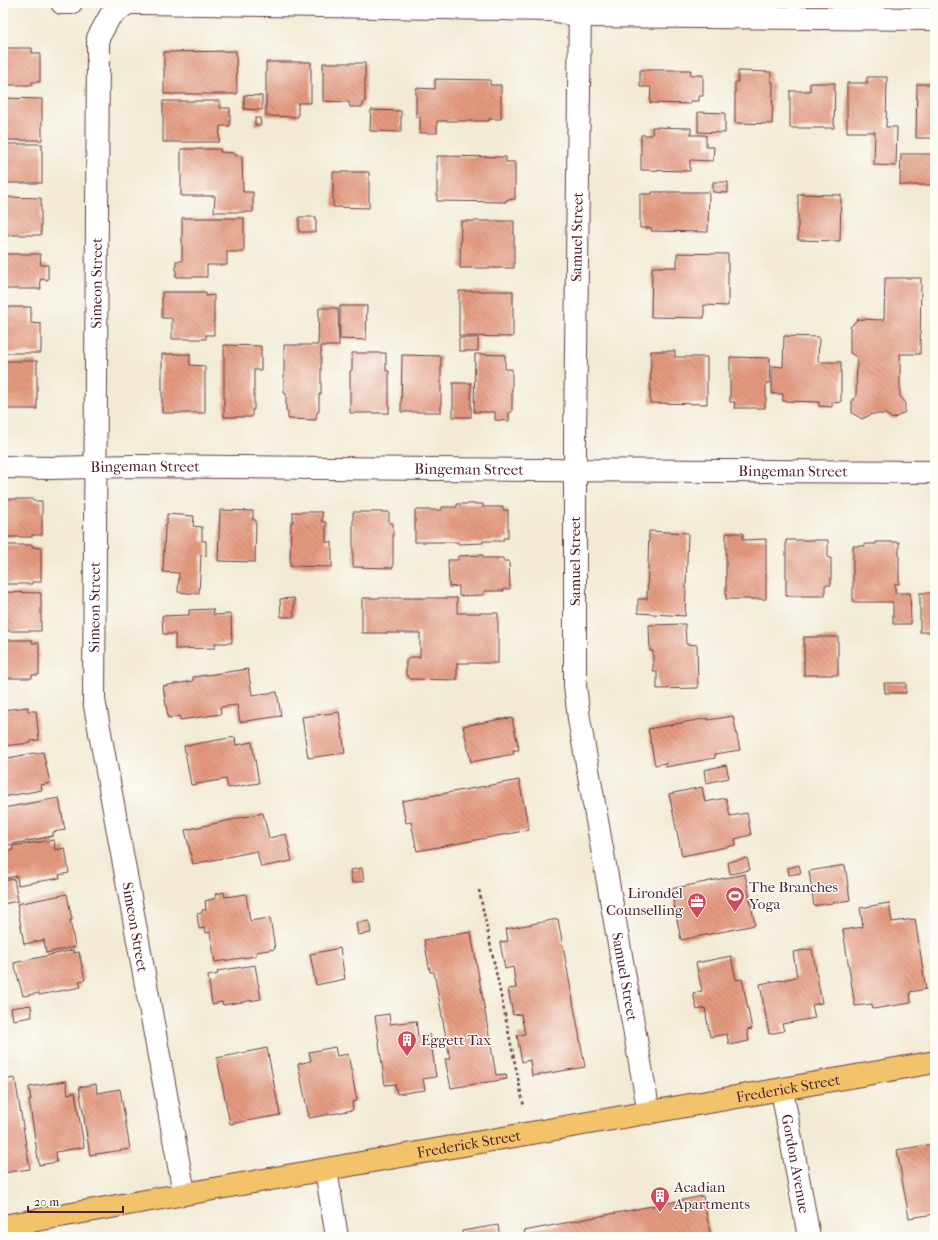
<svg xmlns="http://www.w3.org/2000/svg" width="938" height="1240" viewBox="0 0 938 1240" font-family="'IM FELL French Canon',serif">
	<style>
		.building { fill: url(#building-back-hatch) }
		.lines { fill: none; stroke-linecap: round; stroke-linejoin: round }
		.minor-casing { stroke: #633d44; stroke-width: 24 }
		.major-casing { stroke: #633d44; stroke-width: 24 }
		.path { stroke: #633d44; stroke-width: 2.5; stroke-dasharray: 3 3; stroke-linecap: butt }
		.minor { stroke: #fff; stroke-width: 22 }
		.major { stroke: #f2c36a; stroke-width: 22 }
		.labels { text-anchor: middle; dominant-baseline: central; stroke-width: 3; stroke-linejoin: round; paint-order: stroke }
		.street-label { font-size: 15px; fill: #4a1f2b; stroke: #fdfcf7 }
		.poi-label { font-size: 15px; fill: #4a1f2b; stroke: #fdfcf7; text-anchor: start }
	</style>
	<defs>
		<pattern id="building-back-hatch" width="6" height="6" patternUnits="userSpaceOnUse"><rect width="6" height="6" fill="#e49a7f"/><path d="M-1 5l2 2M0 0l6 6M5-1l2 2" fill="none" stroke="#bb7d68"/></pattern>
	</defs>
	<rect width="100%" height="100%" fill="#fdfcf7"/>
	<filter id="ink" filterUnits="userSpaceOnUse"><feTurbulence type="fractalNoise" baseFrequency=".025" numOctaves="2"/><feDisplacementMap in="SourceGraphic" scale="8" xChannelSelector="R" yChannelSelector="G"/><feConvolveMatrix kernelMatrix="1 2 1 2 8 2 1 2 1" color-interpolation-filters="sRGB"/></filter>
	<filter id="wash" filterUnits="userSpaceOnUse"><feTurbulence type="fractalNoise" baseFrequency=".012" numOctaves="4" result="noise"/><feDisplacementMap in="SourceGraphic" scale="16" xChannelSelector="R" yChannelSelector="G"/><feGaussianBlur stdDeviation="0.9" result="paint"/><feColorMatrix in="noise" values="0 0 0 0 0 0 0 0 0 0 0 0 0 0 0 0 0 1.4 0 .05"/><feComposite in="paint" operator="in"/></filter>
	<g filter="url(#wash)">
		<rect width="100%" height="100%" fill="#f2ead4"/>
		<g id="blocks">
			<g class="building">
				<polygon points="3,48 32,48 32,53 40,53 40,82 32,82 32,85 3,85"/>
				<polygon points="236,51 237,94 164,94 164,52"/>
				<polygon points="266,62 311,62 311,103 298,103 298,117 266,116"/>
				<polygon points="323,63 365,63 365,102 363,102 363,107 350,107 349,102 323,101"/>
				<polygon points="640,70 691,70 690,75 703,75 703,96 699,96 699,101 690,101 690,104 650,103 651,87 640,87"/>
				<polygon points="738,71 771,72 771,82 773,82 772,124 735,123 735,82 738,82"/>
				<polygon points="867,77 887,77 886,127 897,127 896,166 874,165 875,132 847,132 847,83 867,83"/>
				<polygon points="435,79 490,80 490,85 501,85 501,119 489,119 489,121 437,121 437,133 420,133 420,117 416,117 416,88 435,89"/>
				<polygon points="810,83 835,83 834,128 790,128 790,91 810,91"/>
				<polygon points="917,84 935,84 935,138 916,138"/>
				<polygon points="244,95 262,96 262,110 244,109"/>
				<polygon points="3,98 42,99 42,140 3,140"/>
				<polygon points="163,101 220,101 220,108 230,108 230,126 220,126 219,142 163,142"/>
				<polygon points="371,110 401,111 401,132 370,131"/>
				<polygon points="698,112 725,113 725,133 698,132"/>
				<polygon points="255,118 260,118 261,125 255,125"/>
				<polygon points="652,127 691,128 691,135 706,135 706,147 714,147 713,161 690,160 690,171 641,170 641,135 652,135"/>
				<rect x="3" y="144" width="39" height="39"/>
				<polygon points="181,149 220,149 220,152 234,153 234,155 242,156 243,192 253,192 253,212 214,212 215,196 181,196"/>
				<polygon points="901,154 934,154 933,185 900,185"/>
				<polygon points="437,156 506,157 506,162 515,162 515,199 506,200 506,202 437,201"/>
				<polygon points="333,172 369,172 369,208 333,207"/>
				<polygon points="713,182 728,182 728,193 713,192"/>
				<polygon points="652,192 709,192 708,232 651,231 652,228 640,228 640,194 652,194"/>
				<polygon points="798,194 841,195 840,241 798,240"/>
				<polygon points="3,197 41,198 41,235 3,235"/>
				<rect x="299" y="217" width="17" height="15"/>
				<polygon points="182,218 244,218 244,252 227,252 227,265 207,265 207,277 176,277 176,261 182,261"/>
				<polygon points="461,221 514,221 514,268 460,268"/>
				<polygon points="677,253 728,254 728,306 704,305 704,318 651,317 652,267 677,267"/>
				<polygon points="3,254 40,254 41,265 48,265 48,280 40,279 41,289 3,289"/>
				<polygon points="885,278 921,278 920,354 900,354 900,396 905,402 905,412 893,419 885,414 872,414 862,419 852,413 852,400 856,397 857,357 850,353 850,327 858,319 884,320"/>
				<polygon points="459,291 513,291 513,337 459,336"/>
				<polygon points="162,292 206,292 206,296 214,295 214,335 206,335 206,339 172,339 172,318 162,318"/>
				<polygon points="340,306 367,306 366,340 340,339"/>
				<polygon points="3,307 31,307 31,323 41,324 41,353 4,353"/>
				<polygon points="319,308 338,308 339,346 321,346 321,394 319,394 319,412 317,412 316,420 288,419 288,411 286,411 286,394 284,393 284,345 318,345"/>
				<polygon points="784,336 819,337 818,362 841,362 841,402 832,403 832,407 819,406 819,402 783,401 783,394 772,394 772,366 783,367"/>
				<rect x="459" y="338" width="19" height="13"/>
				<polygon points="224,345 261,346 261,370 254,370 254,410 252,410 252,417 224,417"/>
				<polygon points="651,351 675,351 675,357 707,357 707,404 650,403"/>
				<polygon points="352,353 386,353 386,371 389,371 389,413 350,413 350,371 352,370"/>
				<polygon points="162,354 190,354 190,365 205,366 205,413 162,413"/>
				<polygon points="475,354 505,355 505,369 512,369 512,412 509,412 509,421 495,420 495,412 474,412"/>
				<polygon points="402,355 441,356 441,412 401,412"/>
				<polygon points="730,357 770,358 769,383 766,383 766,402 765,403 765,408 734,408 735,402 730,402"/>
				<rect x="3" y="361" width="34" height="48"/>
				<rect x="453" y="383" width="18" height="34"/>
				<polygon points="3,499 33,499 33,501 42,501 42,535 32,535 32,537 3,537"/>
				<polygon points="457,504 483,504 483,507 503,507 503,510 508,510 508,538 503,538 503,541 483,541 483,543 458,544 458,542 415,542 415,510 442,510 442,507 457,507"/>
				<polygon points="220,510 253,511 253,520 256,520 255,562 218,561"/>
				<polygon points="293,512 322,512 322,522 326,522 326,542 332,542 332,567 290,566 291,522 293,522"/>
				<polygon points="353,512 389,512 389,523 393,523 393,568 353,567"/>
				<polygon points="167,514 194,516 193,526 202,527 202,541 206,541 206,556 201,555 199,594 178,592 179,573 163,572 165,525 167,525"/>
				<polygon points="649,531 688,533 685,616 638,613 638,599 647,599"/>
				<polygon points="726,533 743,533 743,540 766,539 766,599 726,599"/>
				<polygon points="786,540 828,540 828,558 831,558 831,585 825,585 825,596 786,596"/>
				<polygon points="876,542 899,542 899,584 895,584 895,593 910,593 911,624 893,624 893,602 853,602 853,546 865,546 865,544 876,544"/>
				<polygon points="3,545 32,545 32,547 41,548 41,582 32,582 32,584 3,584"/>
				<polygon points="483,555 483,558 503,558 503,561 509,561 510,589 503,589 504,591 484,591 484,595 459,596 459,586 449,587 448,560 458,560 458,556"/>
				<polygon points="3,592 41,593 41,631 3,631"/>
				<rect x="920" y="593" width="15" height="39"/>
				<polygon points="294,598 294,617 281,617 280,599"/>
				<polygon points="362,598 457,598 457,613 498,613 498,663 457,663 457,680 411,679 406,675 406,661 410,657 420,657 420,633 362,633"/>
				<polygon points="213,609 214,615 231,614 232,643 215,643 215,648 175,649 175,634 163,634 162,616 189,615 189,610"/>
				<polygon points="685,624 686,644 697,645 698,688 657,689 657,671 653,671 653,651 650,651 649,625"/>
				<rect x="804" y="637" width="34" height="38"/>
				<polygon points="3,640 32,640 32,643 39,643 39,675 32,675 32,678 3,678"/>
				<polygon points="248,669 252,695 277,692 281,716 240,722 237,705 220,707 221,714 180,720 180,716 168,718 163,686 193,681 193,677"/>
				<polygon points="884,683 906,683 906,693 885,693"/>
				<polygon points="28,707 28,711 36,711 39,740 31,741 31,743 3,746 3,710"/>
				<polygon points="339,712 345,753 308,758 302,717"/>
				<polygon points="733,716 740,750 715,754 715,758 666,767 666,763 655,765 648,729 708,718 708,720"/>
				<polygon points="507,718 507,719 512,718 519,750 513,750 514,754 471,762 463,726"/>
				<polygon points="235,737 236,745 252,742 259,783 228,788 226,779 191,785 184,746"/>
				<polygon points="43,752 50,783 41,785 42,790 3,797 3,759 34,753 35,754"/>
				<polygon points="726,765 729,778 706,783 704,770"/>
				<polygon points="519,780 529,830 417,851 411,822 406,823 402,801"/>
				<polygon points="702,787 705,802 726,798 730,816 747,813 751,835 735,839 736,845 682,856 669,794"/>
				<polygon points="59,798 65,830 53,832 53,836 3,846 3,808"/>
				<polygon points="263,813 269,838 286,834 292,861 261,867 257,851 193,864 185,830"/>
				<polygon points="54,840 55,850 65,848 69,873 59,875 60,878 18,885 17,876 3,879 3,851 13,850 12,846"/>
				<polygon points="747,858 750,870 730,874 728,862"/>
				<polygon points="799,865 801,873 789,875 788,868"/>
				<polygon points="845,865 850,900 814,906 809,871"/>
				<polygon points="362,868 364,881 352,883 350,870"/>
				<polygon points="745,874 755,925 681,940 671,889"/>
				<polygon points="14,879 18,901 3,904 3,881"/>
				<polygon points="224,892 225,897 246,894 250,921 270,918 275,949 256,952 256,956 215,962 210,932 206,933 205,928 199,929 197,914 202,913 202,910 206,910 205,901 216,898 215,894"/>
				<polygon points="67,894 72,920 70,920 75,947 46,953 44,940 24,944 17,904"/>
				<polygon points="889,903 892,922 915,919 926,989 910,992 911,1003 873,1009 872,1004 855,1006 843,930 863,927 860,908"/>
				<polygon points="558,919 585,1067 532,1076 530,1060 522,1062 517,1035 525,1034 521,1014 513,1015 508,989 516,988 513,967 505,969 500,942 508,941 506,929"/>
				<polygon points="369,921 371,933 358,935 356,923"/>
				<polygon points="471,932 496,1075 506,1074 507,1079 451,1088 445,1059 450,1059 434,972 430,972 424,940"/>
				<polygon points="340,948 345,979 316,985 310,954"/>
				<polygon points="812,949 822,1003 812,1005 815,1018 782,1024 784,1031 769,1034 760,984 797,977 793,952"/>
				<polygon points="73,950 74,953 79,952 85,980 79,981 81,987 39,995 39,993 23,996 14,963"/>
				<polygon points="731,956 736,980 742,979 752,1029 747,1030 749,1041 729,1045 727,1034 710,1037 705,1008 697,1010 693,993 702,991 696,963"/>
				<polygon points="255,965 261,999 223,1005 222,1002 212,1004 208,976 218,974 217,971"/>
				<polygon points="31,1005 32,1017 13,1020 11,1008"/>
				<polygon points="389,1014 390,1024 416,1021 418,1036 430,1035 436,1077 423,1079 425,1090 397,1094 395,1084 385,1085 375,1016"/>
				<polygon points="335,1047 337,1056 348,1054 357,1101 352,1102 353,1110 309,1118 298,1064 311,1061 309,1052"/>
				<polygon points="267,1048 280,1115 230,1124 217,1058"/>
				<polygon points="15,1078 30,1169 3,1173 3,1080"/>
				<polygon points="66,1081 68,1094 75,1092 84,1147 56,1152 57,1162 39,1165 29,1100 31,1100 29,1087"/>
				<polygon points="96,1084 97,1093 120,1089 130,1149 90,1155 79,1087"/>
				<polygon points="933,1144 935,1156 935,1214 909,1218 897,1150"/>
				<polygon points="703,1196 711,1237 526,1237 524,1231"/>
				<polygon points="498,1225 500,1237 463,1237 462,1231"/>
			</g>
		</g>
	</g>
	<g filter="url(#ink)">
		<use href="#blocks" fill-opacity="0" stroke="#633d44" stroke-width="1"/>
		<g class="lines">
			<g class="minor-casing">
				<g id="minor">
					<polyline points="62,3 71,3"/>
					<path id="s1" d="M580 3 575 440V685L579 719 649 1113"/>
					<path id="s2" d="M3 467 51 468 133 466 534 470 935 472"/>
					<path id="s3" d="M782 1090 809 1237"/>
					<polyline points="326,1170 337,1237"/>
					<path id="s4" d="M184 1193 94 700 98 52V38L110 16 128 3H144L552 10 580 16 935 19"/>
				</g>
			</g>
			<g class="major-casing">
				<g id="major">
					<path id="s5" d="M3 1226C313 1169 625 1119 935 1062"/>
				</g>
			</g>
			<polyline class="path" points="479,890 524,1107"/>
			<use href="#minor" class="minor"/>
			<use href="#major" class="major"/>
		</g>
	</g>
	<defs>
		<g id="stadium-pin" transform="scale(1)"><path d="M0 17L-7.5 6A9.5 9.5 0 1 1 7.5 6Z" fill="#d1495b" stroke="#fdfcf7"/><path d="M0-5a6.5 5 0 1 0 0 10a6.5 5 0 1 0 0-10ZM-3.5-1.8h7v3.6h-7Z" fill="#fff"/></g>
		<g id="office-pin" transform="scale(1)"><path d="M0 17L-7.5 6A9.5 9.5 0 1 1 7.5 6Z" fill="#d1495b" stroke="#fdfcf7"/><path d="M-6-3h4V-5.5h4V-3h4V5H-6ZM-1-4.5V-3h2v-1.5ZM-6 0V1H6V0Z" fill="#fff"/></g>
		<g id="building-pin" transform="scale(1)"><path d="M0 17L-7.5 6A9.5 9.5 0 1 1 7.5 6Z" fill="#d1495b" stroke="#fdfcf7"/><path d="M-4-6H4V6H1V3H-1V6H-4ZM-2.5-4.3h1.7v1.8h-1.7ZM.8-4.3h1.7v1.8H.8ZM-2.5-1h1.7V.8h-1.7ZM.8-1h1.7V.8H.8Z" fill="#fff"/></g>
	</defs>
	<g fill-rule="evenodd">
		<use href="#stadium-pin" x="735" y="896"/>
		<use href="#office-pin" x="697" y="902"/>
		<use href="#building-pin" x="407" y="1040"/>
		<use href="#building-pin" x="660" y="1196"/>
	</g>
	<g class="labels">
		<g class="street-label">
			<text transform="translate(577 237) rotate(-89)">Samuel Street</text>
			<text stroke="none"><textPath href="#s4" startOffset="918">Simeon Street</textPath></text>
			<text stroke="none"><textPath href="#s2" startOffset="142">Bingeman Street</textPath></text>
			<text stroke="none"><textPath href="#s2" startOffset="466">Bingeman Street</textPath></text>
			<text stroke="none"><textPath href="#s2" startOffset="790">Bingeman Street</textPath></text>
			<text transform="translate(575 561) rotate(-90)">Samuel Street</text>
			<text stroke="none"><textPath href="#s4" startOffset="594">Simeon Street</textPath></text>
			<text transform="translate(135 927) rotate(80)">Simeon Street</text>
			<text stroke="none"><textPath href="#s1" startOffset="978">Samuel Street</textPath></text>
			<text stroke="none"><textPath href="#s5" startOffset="797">Frederick Street</textPath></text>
			<text stroke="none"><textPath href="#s5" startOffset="473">Frederick Street</textPath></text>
			<text stroke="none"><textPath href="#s3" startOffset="75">Gordon Avenue</textPath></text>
		</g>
		<g class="poi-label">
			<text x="749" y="887">The Branches<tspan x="749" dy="17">Yoga</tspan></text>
			<text x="683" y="893" text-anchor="end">Lirondel<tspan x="683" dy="17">Counselling</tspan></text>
			<text x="421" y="1040">Eggett Tax</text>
			<text x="674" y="1187">Acadian<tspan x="674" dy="17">Apartments</tspan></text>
		</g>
	</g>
	<rect width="938" height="1240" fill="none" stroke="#fdfcf7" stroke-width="16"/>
	<path d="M28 1206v6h95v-6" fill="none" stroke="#4a1f2b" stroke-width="2"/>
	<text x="34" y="1206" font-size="12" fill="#4a1f2b" stroke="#fdfcf7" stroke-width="3" paint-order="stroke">20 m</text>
</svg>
